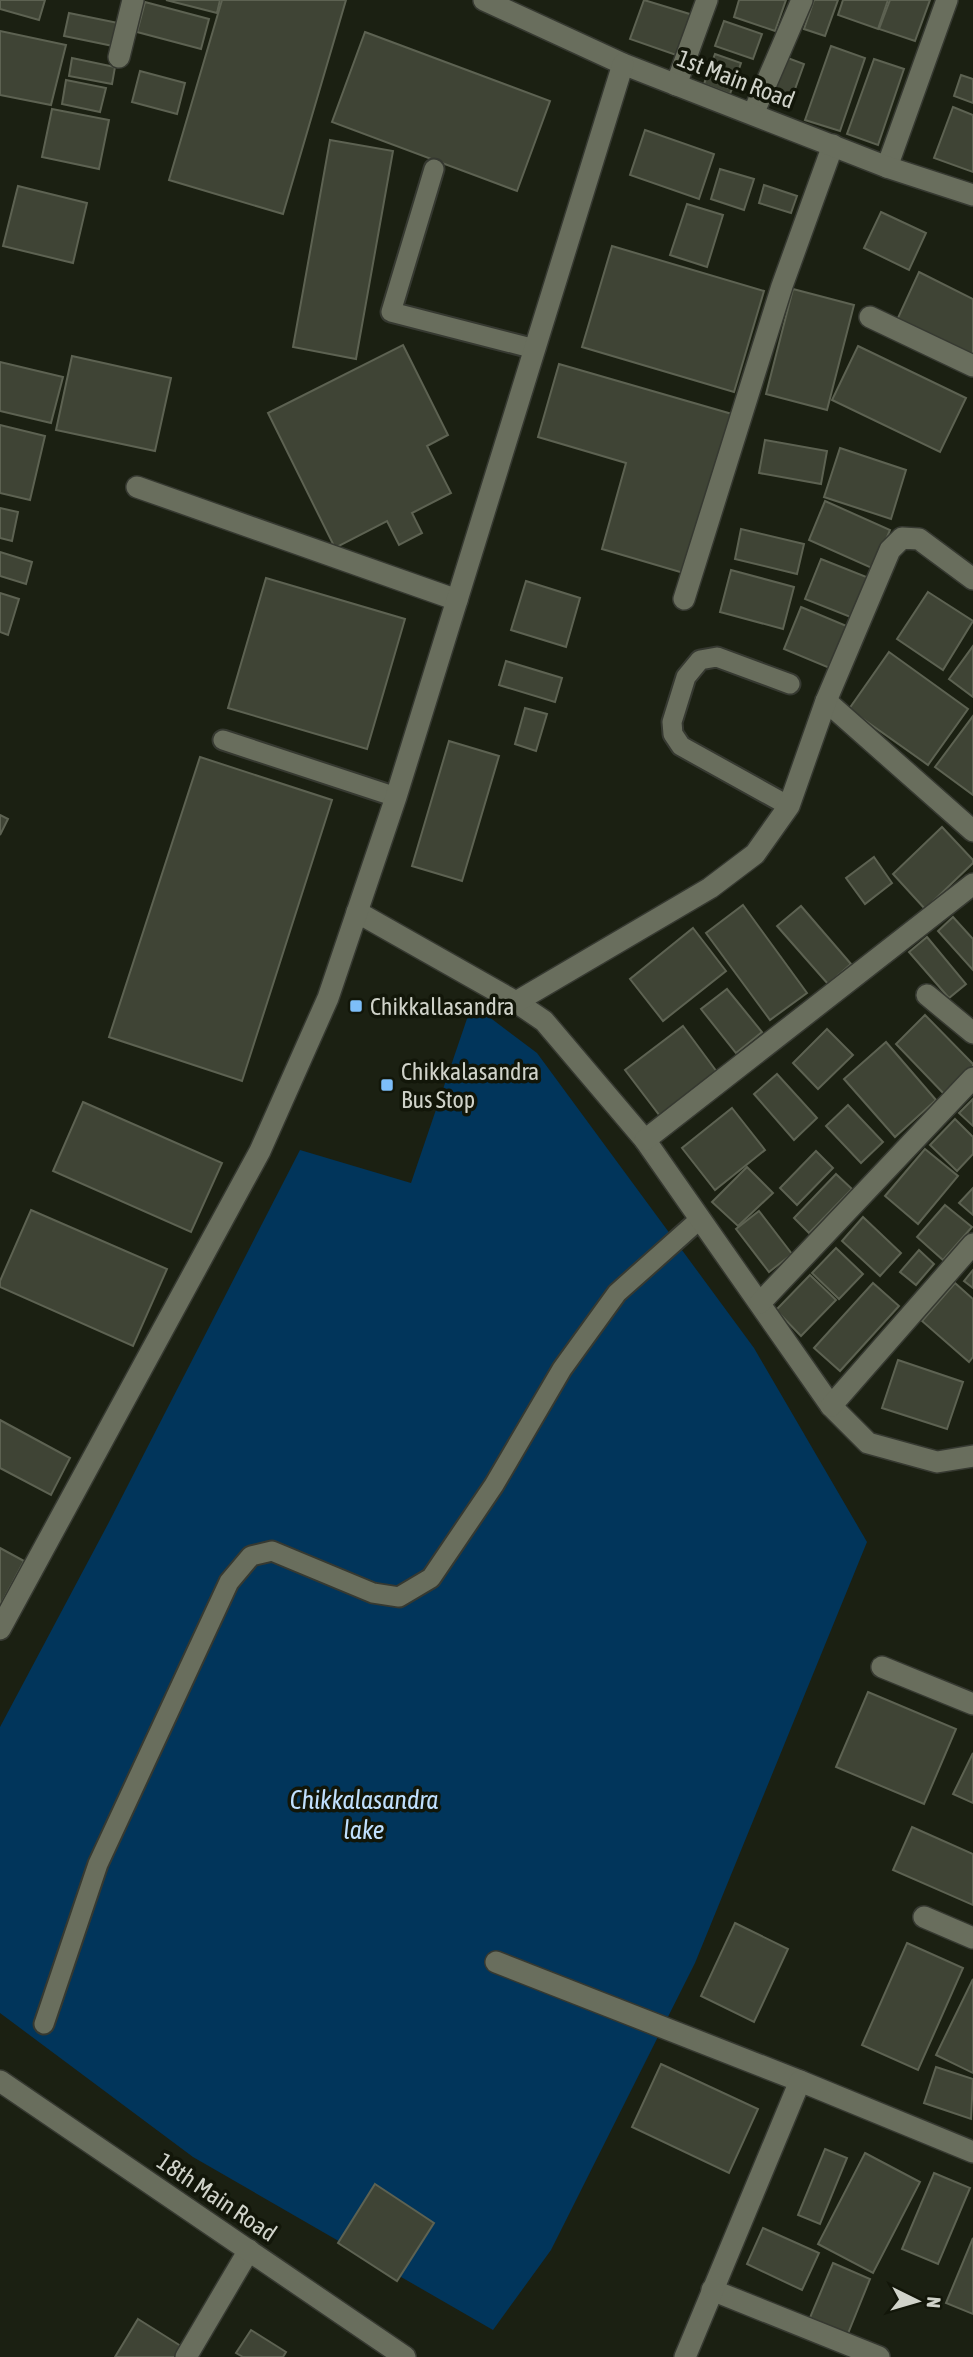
<svg xmlns="http://www.w3.org/2000/svg" width="973" height="2357" viewBox="0 0 973 2357" font-family="'Asap Condensed',sans-serif">
	<style>
		.water { fill: #01355b }
		.building { fill: #3f4435; stroke: #5d6252; stroke-width: 2 }
		.lines { fill: none; stroke-linecap: round; stroke-linejoin: round }
		.service-casing { stroke: #363931; stroke-width: 23 }
		.minor-casing { stroke: #363931; stroke-width: 24 }
		.tertiary-casing { stroke: #363931; stroke-width: 24 }
		.service { stroke: #696e5d; stroke-width: 19 }
		.minor { stroke: #696e5d; stroke-width: 21 }
		.tertiary { stroke: #696e5d; stroke-width: 21 }
		.poi-dot { fill: #7dbef9; stroke: #121609; stroke-width: 2.5 }
		.labels { text-anchor: middle; dominant-baseline: central; stroke-width: 7; stroke-linejoin: round; paint-order: stroke }
		.street-label { font-size: 24px; fill: #d0d3ca; stroke: #121609 }
		.poi-label { font-size: 24px; fill: #d0d3ca; stroke: #121609; text-anchor: start }
		.water-label { font-size: 26px; font-style: italic; fill: #c0e0fe; stroke: #121609 }
	</style>
	<rect width="100%" height="100%" fill="#1b2012"/>
	<polygon class="water" points="472,1004 537,1053 754,1348 867,1542 695,1963 551,2250 493,2330 193,2157 0,2013 0,1727 108,1524 300,1150 411,1183"/>
	<g class="building">
		<polygon points="0,0 45,0 39,20 0,9"/>
		<polygon points="166,0 220,0 217,13"/>
		<polygon points="222,0 346,0 283,214 169,180"/>
		<polygon points="644,0 693,15 679,56 630,39"/>
		<polygon points="739,0 786,0 775,31 734,17"/>
		<polygon points="814,0 838,0 825,36 804,29"/>
		<polygon points="843,0 888,0 878,29 838,15"/>
		<polygon points="890,0 930,0 915,41 879,29"/>
		<polygon points="145,2 209,19 201,49 137,32"/>
		<polygon points="69,13 123,24 118,47 64,36"/>
		<polygon points="724,21 762,34 753,59 715,46"/>
		<polygon points="0,31 66,45 51,105 0,95"/>
		<polygon points="365,32 550,101 517,191 332,122"/>
		<polygon points="831,46 865,58 840,131 805,120"/>
		<polygon points="715,54 741,63 730,94 704,84"/>
		<polygon points="785,57 804,64 790,103 771,96"/>
		<polygon points="72,58 115,67 112,84 69,76"/>
		<polygon points="874,59 904,69 878,145 847,134"/>
		<polygon points="140,71 185,83 177,114 132,102"/>
		<polygon points="961,75 973,79 973,103 954,96"/>
		<polygon points="66,80 106,88 100,112 62,104"/>
		<polygon points="953,107 973,115 973,172 934,158"/>
		<polygon points="52,109 109,120 99,169 42,157"/>
		<polygon points="645,130 714,154 699,199 630,175"/>
		<polygon points="330,140 393,151 356,359 293,347"/>
		<polygon points="720,169 754,179 744,210 711,199"/>
		<polygon points="764,185 797,196 791,213 759,203"/>
		<polygon points="18,186 87,203 73,263 3,246"/>
		<polygon points="687,204 723,215 707,267 670,255"/>
		<polygon points="881,212 926,233 909,270 864,248"/>
		<polygon points="612,246 764,291 734,392 582,347"/>
		<polygon points="919,272 973,299 973,357 897,320"/>
		<polygon points="793,289 854,305 827,410 766,394"/>
		<polygon points="403,345 448,435 427,446 451,493 412,513 422,533 399,545 387,521 335,548 268,413"/>
		<polygon points="858,346 966,398 940,452 832,400"/>
		<polygon points="72,356 171,378 155,451 56,430"/>
		<polygon points="0,362 63,377 51,423 0,411"/>
		<polygon points="559,364 732,414 687,574 602,549 626,463 538,437"/>
		<polygon points="0,425 45,436 30,500 0,493"/>
		<polygon points="765,440 827,451 821,484 759,473"/>
		<polygon points="840,448 906,470 891,519 824,497"/>
		<polygon points="825,501 890,530 874,569 809,540"/>
		<polygon points="0,508 18,512 12,541 0,538"/>
		<polygon points="741,529 804,544 797,574 735,559"/>
		<polygon points="0,552 32,562 26,584 0,576"/>
		<polygon points="821,559 869,578 853,618 805,599"/>
		<polygon points="731,570 794,587 783,629 720,612"/>
		<polygon points="266,578 405,619 367,749 228,708"/>
		<polygon points="526,581 580,598 566,647 511,630"/>
		<polygon points="928,592 973,621 943,670 897,639"/>
		<polygon points="0,593 19,599 8,635 0,632"/>
		<polygon points="801,607 849,627 832,669 784,649"/>
		<polygon points="973,646 973,697 949,679"/>
		<polygon points="889,652 968,709 928,765 849,709"/>
		<polygon points="506,661 562,678 555,702 499,685"/>
		<polygon points="525,708 547,714 536,751 515,744"/>
		<polygon points="973,716 973,795 935,767"/>
		<polygon points="449,741 499,756 462,881 412,866"/>
		<polygon points="200,757 332,800 242,1081 109,1037"/>
		<polygon points="0,815 8,819 0,835"/>
		<polygon points="942,827 973,860 973,863 925,909 893,874"/>
		<polygon points="874,857 892,883 865,904 846,878"/>
		<polygon points="743,905 807,993 770,1020 706,933"/>
		<polygon points="801,906 851,964 828,984 777,926"/>
		<polygon points="953,917 973,939 973,970 938,931"/>
		<polygon points="693,928 726,971 663,1021 630,979"/>
		<polygon points="927,937 966,984 949,998 909,952"/>
		<polygon points="727,989 762,1032 736,1053 701,1009"/>
		<polygon points="925,1015 973,1064 973,1069 946,1096 896,1044"/>
		<polygon points="683,1026 717,1072 660,1116 625,1070"/>
		<polygon points="827,1029 853,1055 818,1089 793,1063"/>
		<polygon points="886,1042 936,1100 895,1137 844,1079"/>
		<polygon points="777,1074 817,1118 794,1140 754,1094"/>
		<polygon points="973,1099 973,1126 959,1113"/>
		<polygon points="83,1102 222,1163 191,1232 53,1171"/>
		<polygon points="848,1105 883,1142 861,1163 826,1126"/>
		<polygon points="732,1108 765,1150 715,1190 682,1148"/>
		<polygon points="955,1119 973,1137 973,1154 957,1171 930,1145"/>
		<polygon points="925,1149 958,1176 918,1224 885,1196"/>
		<polygon points="816,1151 833,1168 797,1205 780,1188"/>
		<polygon points="747,1167 773,1193 738,1226 712,1202"/>
		<polygon points="836,1174 852,1189 809,1233 794,1218"/>
		<polygon points="973,1188 973,1215 959,1203"/>
		<polygon points="945,1205 972,1227 943,1260 917,1237"/>
		<polygon points="31,1210 167,1269 133,1346 0,1287 0,1281"/>
		<polygon points="759,1211 792,1254 769,1272 736,1229"/>
		<polygon points="863,1217 901,1253 880,1276 842,1241"/>
		<polygon points="836,1248 863,1274 839,1299 812,1273"/>
		<polygon points="919,1250 934,1264 916,1285 900,1272"/>
		<polygon points="973,1270 973,1288 964,1281"/>
		<polygon points="810,1275 836,1300 801,1336 776,1310"/>
		<polygon points="873,1283 899,1306 840,1371 814,1348"/>
		<polygon points="955,1283 973,1299 973,1357 969,1362 922,1321"/>
		<polygon points="898,1360 963,1382 947,1429 882,1408"/>
		<polygon points="0,1420 70,1458 51,1495 0,1468"/>
		<polygon points="0,1548 24,1561 0,1606"/>
		<polygon points="868,1692 956,1729 924,1804 836,1767"/>
		<polygon points="973,1753 973,1803 953,1794"/>
		<polygon points="912,1827 973,1854 973,1905 893,1870"/>
		<polygon points="735,1923 788,1949 754,2022 701,1996"/>
		<polygon points="907,1943 963,1968 918,2070 862,2045"/>
		<polygon points="973,1979 973,2073 936,2055"/>
		<polygon points="661,2064 758,2109 729,2173 632,2127"/>
		<polygon points="936,2067 973,2079 971,2119 924,2103"/>
		<polygon points="825,2149 847,2158 820,2224 798,2215"/>
		<polygon points="865,2153 920,2182 873,2273 818,2244"/>
		<polygon points="934,2173 970,2188 938,2264 902,2249"/>
		<polygon points="375,2184 434,2223 397,2281 338,2243"/>
		<polygon points="763,2228 819,2253 802,2290 747,2264"/>
		<polygon points="973,2238 973,2314 946,2303"/>
		<polygon points="833,2263 870,2279 847,2336 809,2320"/>
		<polygon points="138,2319 184,2348 178,2357 115,2357"/>
		<polygon points="251,2330 286,2352 283,2357 243,2357 236,2353"/>
	</g>
	<g class="lines">
		<g class="service-casing">
			<g id="service">
				<polyline points="434,169 391,312 535,349"/>
				<polyline points="223,740 396,797"/>
				<polyline points="789,806 681,746 673,734 672,722 686,677 700,660 717,657 790,684"/>
				<polyline points="44,2024 98,1864 229,1582 251,1556 272,1551 373,1593 399,1597 431,1578 494,1485 562,1369 617,1293 700,1219"/>
			</g>
		</g>
		<g class="minor-casing">
			<g id="minor">
				<polyline points="119,57 133,0"/>
				<polyline points="676,85 707,0"/>
				<polyline points="753,114 802,0"/>
				<polyline points="887,167 947,0"/>
				<polyline points="870,317 973,366"/>
				<polyline points="137,487 457,600"/>
				<polyline points="684,599 782,286 833,145"/>
				<polyline points="826,701 973,831"/>
				<polyline points="357,912 516,1002 544,1021 645,1140 831,1406 868,1443 937,1462 973,1456"/>
				<polyline points="927,995 973,1033"/>
				<polyline points="516,1002 710,888 755,854 789,806 826,701 890,550 902,538 919,539 973,579"/>
				<polyline points="645,1140 973,884"/>
				<polyline points="760,1303 973,1078"/>
				<polyline points="831,1406 973,1244"/>
				<polyline points="882,1667 973,1704"/>
				<polyline points="924,1917 973,1938"/>
				<polyline points="496,1962 800,2081"/>
				<polyline points="712,2290 879,2357"/>
				<polyline points="186,2357 249,2250"/>
				<polyline points="685,2357 800,2081 973,2152"/>
			</g>
		</g>
		<g class="tertiary-casing">
			<g id="tertiary">
				<polyline points="484,0 623,64 887,167 973,195"/>
				<polyline points="0,1629 260,1151 328,998 396,797 623,64"/>
				<polyline points="0,2081 405,2357"/>
			</g>
		</g>
		<use href="#service" class="service"/>
		<use href="#minor" class="minor"/>
		<use href="#tertiary" class="tertiary"/>
	</g>
	<g class="poi-dot">
		<rect x="349" y="999" width="14" height="14" rx="3.5"/>
		<rect x="380" y="1078" width="14" height="14" rx="3.5"/>
	</g>
	<g class="labels">
		<g class="street-label">
			<text transform="translate(736 79) rotate(21)">1st Main Road</text>
			<text transform="translate(217 2197) rotate(34)">18th Main Road</text>
		</g>
		<g class="poi-label">
			<text x="370" y="1006">Chikkallasandra</text>
			<text x="401" y="1071">Chikkalasandra<tspan x="401" dy="28">Bus Stop</tspan></text>
		</g>
		<g class="water-label">
			<text x="364" y="1800">Chikkalasandra<tspan x="364" dy="30">lake</tspan></text>
		</g>
	</g>
	<g transform="translate(917 2301) rotate(95)" stroke="#121609" stroke-width="5" paint-order="stroke">
	<path d="M0-5L12 26L0 18L-12 26Z" fill="#d0d3ca"/>
	<text y="-10" font-size="19" font-weight="bold" text-anchor="middle" fill="#d0d3ca">N</text>
	</g>
</svg>
